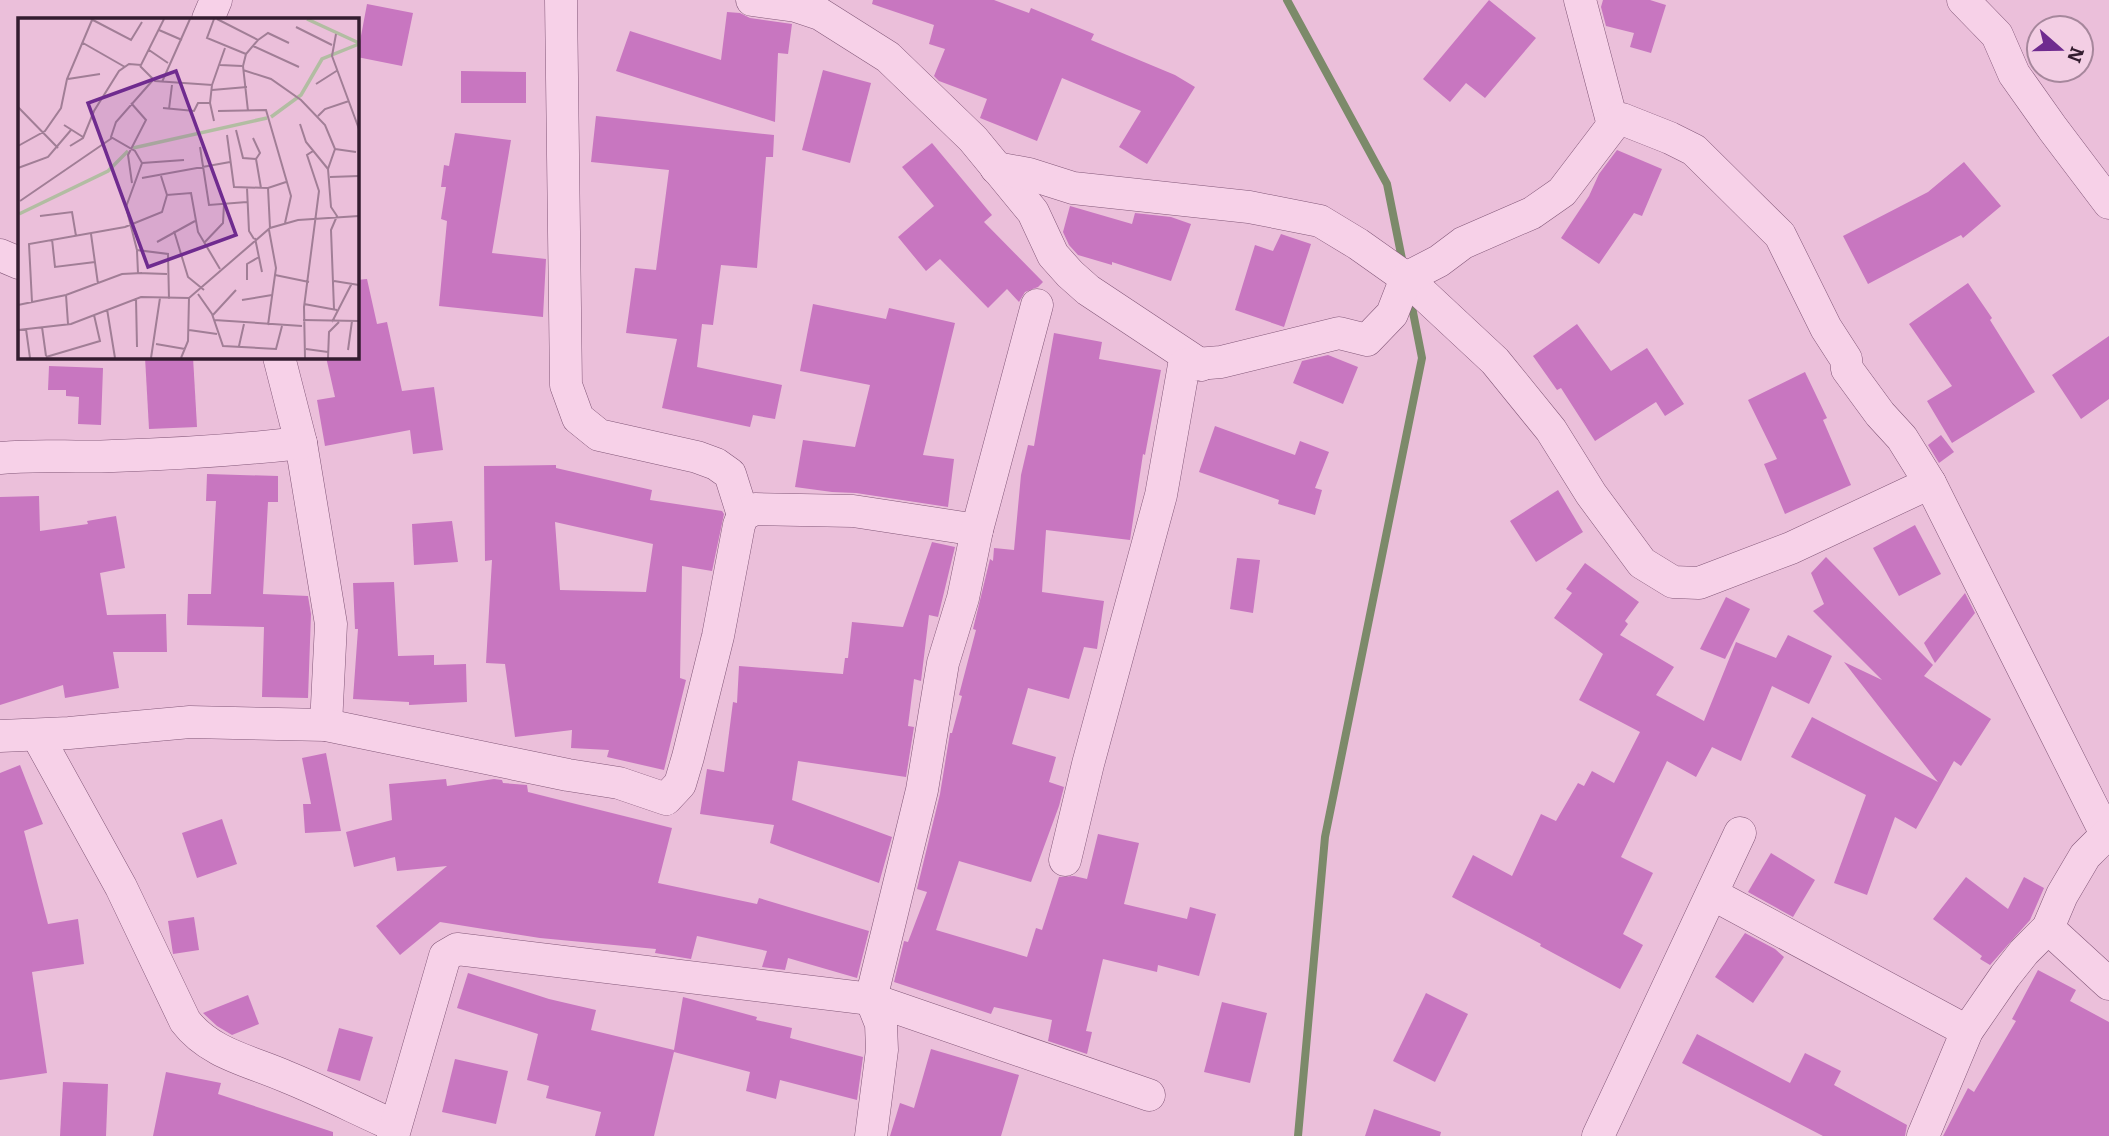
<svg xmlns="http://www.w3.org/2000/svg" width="2109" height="1136" viewBox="0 0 2109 1136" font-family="Bitter,serif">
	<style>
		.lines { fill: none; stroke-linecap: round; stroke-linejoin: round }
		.stream { stroke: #7c8a6a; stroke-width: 8 }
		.building { fill: #c876c0; fill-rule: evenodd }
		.minor-casing { stroke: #835879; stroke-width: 33 }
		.minor { stroke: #f7d1e8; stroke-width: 32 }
		.inset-river { fill: none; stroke: #b2bda2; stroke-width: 3.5 }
		.inset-road { fill: none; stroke: #a17e96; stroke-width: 2 }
		.view { fill: #6f2b8f; fill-opacity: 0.15; stroke: #6f2b8f; stroke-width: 3.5 }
		.inset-edge { fill: none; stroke: #331c2f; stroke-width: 3.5 }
	</style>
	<rect width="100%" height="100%" fill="#ebbfda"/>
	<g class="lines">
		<g class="stream">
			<polyline points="1287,0 1387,184 1403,264"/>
			<polyline points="1298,1136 1325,837 1422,358 1410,297"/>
		</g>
	</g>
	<g class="building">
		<polygon points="873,0 994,0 1029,13 1031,8 1094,34 1091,40 1175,75 1195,87 1147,164 1119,147 1141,111 1062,78 1037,141 980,118 987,99 939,81 934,76 945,49 929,44 934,25 872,4"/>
		<polygon points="1489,0 1536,38 1485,98 1466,83 1450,102 1423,79"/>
		<polygon points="1603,0 1650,0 1666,5 1651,53 1630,47 1634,33 1606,26 1601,7"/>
		<polygon points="367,4 413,13 402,66 357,57"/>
		<polygon points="727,12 740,13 750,18 792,24 788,54 778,53 775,122 616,71 630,31 721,60"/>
		<polygon points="823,70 871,83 850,163 802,150"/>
		<polygon points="461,71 526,72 526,103 461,103"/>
		<polygon points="596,116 774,135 773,157 766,157 757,268 721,265 713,325 702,324 697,367 782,385 775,419 753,415 750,427 662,408 677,339 626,333 635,268 656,270 669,170 591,162"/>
		<polygon points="455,133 511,140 492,253 546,259 543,317 439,306 447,221 441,219 446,187 441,187 444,165 449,166"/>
		<polygon points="932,143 992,215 984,222 1043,282 1038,287 1025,292 1019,302 1007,289 988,308 940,259 926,271 898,237 934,206 902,167"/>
		<polygon points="1617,150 1662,169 1642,216 1634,213 1599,264 1561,238 1589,196 1599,174"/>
		<polygon points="1964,162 2001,206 1963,238 1961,235 1868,284 1843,236 1928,192"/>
		<polygon points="1070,206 1132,224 1135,213 1171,217 1191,224 1171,281 1112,262 1112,265 1078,255 1069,245 1063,232"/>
		<polygon points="1281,234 1311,244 1284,327 1235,310 1255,245 1273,251"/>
		<polygon points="367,279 377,324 387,322 402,391 434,387 443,450 413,454 410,430 325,446 317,400 335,397 326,357 357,357 357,280"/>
		<polygon points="1968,283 1992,318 1990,320 2035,392 1952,443 1927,401 1952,386 1909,324"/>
		<polygon points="813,304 886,319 889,308 955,323 923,455 954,459 948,507 856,493 832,492 795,487 803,440 855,447 870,385 800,371"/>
		<polygon points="1577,324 1611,371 1647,348 1684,404 1665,416 1656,402 1595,441 1561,388 1557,390 1533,356"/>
		<polygon points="1054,333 1102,342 1099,359 1161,370 1145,455 1143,454 1130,540 1046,530 1042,592 1104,601 1097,649 1084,647 1069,699 1028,688 1012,744 1056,757 1049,782 1064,787 1059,806 1031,882 959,861 936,930 1027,957 1036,928 1042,930 1059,877 1074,876 1087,879 1098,834 1139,843 1124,904 1187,919 1190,907 1216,914 1199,976 1158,965 1157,972 1103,959 1086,1031 1092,1032 1087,1054 1048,1041 1052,1020 994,1007 991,1014 894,982 904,941 908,942 927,892 917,889 940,794 950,733 952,733 962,696 959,695 976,630 973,629 990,559 993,561 994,548 1014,550 1021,475 1028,445 1034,446"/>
		<polygon points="2109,336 2109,399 2081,419 2052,375"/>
		<polygon points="1328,355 1358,367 1343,404 1293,383 1302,361"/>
		<polygon points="145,357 193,357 197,427 149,429"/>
		<polygon points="49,366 103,368 101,425 78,424 79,397 66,396 66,390 48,390"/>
		<polygon points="1805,372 1827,418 1823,420 1851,485 1785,514 1764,464 1777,459 1748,400"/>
		<polygon points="1215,426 1295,455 1300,441 1329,452 1315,488 1322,490 1315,515 1278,504 1279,500 1199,472"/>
		<polygon points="1941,435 1954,452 1939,463 1928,445"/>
		<path d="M556 465V468L652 490 650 500 722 511 724 514 712 571 682 566 680 678 686 680 664 770 607 757 609 750 571 748 572 730 515 737 505 664 486 663 492 560 485 561 484 466ZM555 522 653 544 646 592 560 590Z"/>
		<polygon points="207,474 278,476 278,502 268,502 263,594 308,596 311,614 308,698 262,697 264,627 187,625 188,594 211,594 216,501 206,501"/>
		<polygon points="1558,490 1583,532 1536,562 1510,521"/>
		<polygon points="39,496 40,531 88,524 87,521 116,516 125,568 100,573 107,615 166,614 167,652 113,652 119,688 65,698 63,685 0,705 0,497"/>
		<polygon points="452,521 458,562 414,565 412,524"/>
		<polygon points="1915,525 1941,574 1899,596 1873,548"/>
		<polygon points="932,542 955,547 938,617 929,615 921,681 914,679 908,726 914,727 906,777 798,761 792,800 892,837 879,883 770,843 774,825 700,814 707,769 724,772 733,702 737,703 739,666 843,674 845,658 848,658 852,622 903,627"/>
		<polygon points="1826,557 1933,665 1924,676 1991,719 1961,766 1954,761 1916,829 1895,817 1867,895 1834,883 1866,795 1791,757 1812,717 1938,782 1844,662 1882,680 1813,611 1824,604 1811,573"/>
		<polygon points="1237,558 1260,560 1253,613 1230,609"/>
		<polygon points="1585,563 1639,602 1625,621 1628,624 1620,635 1674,667 1656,695 1704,721 1736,642 1776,658 1788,635 1832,656 1809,704 1772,686 1741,761 1712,747 1696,777 1667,761 1621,857 1653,873 1623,934 1643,945 1620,989 1540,946 1541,944 1452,897 1473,855 1512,876 1541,814 1556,821 1578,783 1584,786 1592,771 1614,783 1640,732 1579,700 1603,654 1554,618 1572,593 1566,589"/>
		<polygon points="394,582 398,656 434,655 434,665 466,664 467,702 409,705 409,702 353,699 358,629 355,629 353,583"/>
		<polygon points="1965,593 1975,613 1935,663 1924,643"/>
		<polygon points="1726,597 1750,609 1725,659 1700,649"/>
		<polygon points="326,753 341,831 305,833 303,804 311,804 302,758"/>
		<polygon points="20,765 43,824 24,831 48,924 78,919 84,964 32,972 47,1073 0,1080 0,773"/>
		<polygon points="446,779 447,786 494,779 502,780 503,783 527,785 528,792 672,828 658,883 757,904 759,898 869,931 857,978 788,958 785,970 762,967 767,951 697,936 691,959 655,953 656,949 540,938 440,922 400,955 376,926 447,866 397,871 395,857 354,867 346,832 392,820 389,784"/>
		<polygon points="222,819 237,864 197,878 182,833"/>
		<polygon points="1771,853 1815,880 1793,917 1748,892"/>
		<polygon points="1966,877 2008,909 2024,877 2044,888 2030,920 1990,965 1980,959 1982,956 1933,919"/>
		<polygon points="194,917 199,950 173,954 168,921"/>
		<polygon points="1745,933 1775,949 1784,957 1753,1003 1715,977"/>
		<polygon points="2038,970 2076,990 2070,1001 2109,1022 2109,1136 1943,1136 1968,1088 1974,1092 2016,1021 2012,1019"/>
		<polygon points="468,973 549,999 596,1010 591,1030 674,1050 683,997 757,1017 756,1020 792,1028 790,1038 863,1057 857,1100 780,1080 776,1099 746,1091 750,1072 674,1052 654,1136 595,1136 601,1112 546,1098 549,1086 527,1080 538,1034 457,1008"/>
		<polygon points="1426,993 1468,1014 1435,1082 1393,1061"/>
		<polygon points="248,995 259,1024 232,1035 217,1026 203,1013"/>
		<polygon points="1222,1002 1267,1013 1250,1083 1204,1072"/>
		<polygon points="339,1028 373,1037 360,1081 327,1071"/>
		<polygon points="1697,1034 1790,1083 1805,1053 1841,1071 1834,1085 1907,1125 1905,1136 1823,1136 1682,1063"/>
		<polygon points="931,1049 1019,1075 1001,1136 890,1136 900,1103 914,1108"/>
		<polygon points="455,1059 508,1071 496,1124 442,1112"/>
		<polygon points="166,1072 221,1083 218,1094 333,1132 333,1136 153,1136"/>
		<polygon points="63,1082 108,1084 106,1136 60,1136"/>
		<polygon points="1374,1109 1441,1132 1440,1136 1365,1136"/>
	</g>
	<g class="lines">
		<g class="minor-casing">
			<g id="minor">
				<polyline points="561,0 566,385 578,418 599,435 697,457 716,464 730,474 743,515"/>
				<polyline points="752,0 796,6 820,14 888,57 973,139 1033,212 1053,255 1070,274 1088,290 1201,365"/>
				<polyline points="1580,0 1613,125"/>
				<polyline points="1963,0 1997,35 2014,74 2053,129 2109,203"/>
				<polyline points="208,19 216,0"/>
				<polyline points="996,168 1029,174 1073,188 1249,207 1320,221 1358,244 1406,278 1495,361 1551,430 1591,494 1642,563 1673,582 1699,583 1791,548 1930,483"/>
				<polyline points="0,255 19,263"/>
				<polyline points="279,357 301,443 331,624 326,725"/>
				<path d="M0 458C38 454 75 458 113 456 176 454 239 450 301 443"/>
				<path d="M37 735 121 887 185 1021C210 1054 251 1061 287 1077 324 1092 359 1110 395 1126"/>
				<polyline points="0,736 69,733 190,722 326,725 568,775 619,783 666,799 680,784 688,757 718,636 739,525 743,515 755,509 853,511 977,530"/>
				<polyline points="1065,860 1088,764 1161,495 1184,365 1221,362 1339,333 1367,340 1392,314 1406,278 1439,261 1463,243 1532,213 1562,192 1613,125 1622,119 1670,138 1694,150 1780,235 1826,328 1846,359 1847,369 1880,414 1902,438 1930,483 2106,834"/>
				<polyline points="1712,894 1967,1031"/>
				<polyline points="2048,928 2109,984"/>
				<polyline points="393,1136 445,956 457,949 871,999 1149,1095"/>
				<polyline points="871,1136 882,1050 881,1024 871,999 922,790 943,663 963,598 977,530 1037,305"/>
				<polyline points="1598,1136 1740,833"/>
				<polyline points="1923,1136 1967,1031 2005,976 2024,952 2048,928 2062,895 2085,856 2109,832"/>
			</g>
		</g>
		<use href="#minor" class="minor"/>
	</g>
	<g transform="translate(18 18)">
		<rect width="341" height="341" fill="#ebbfda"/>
		<path class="inset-river" d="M289 1 341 25M253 99 283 77 304 41 341 26M115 130 249 100M1 196 90 153 110 133"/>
		<path class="inset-road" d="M73 1 113 22 124 4M196 1 189 20 228 36M199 1 240 22 228 36 225 48 230 93M278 9 314 27M141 12 164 22M318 16 314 38 341 111M240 22 250 15 271 25M65 25 107 49M235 28 281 49M131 32 150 45M202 47 224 48M122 48 137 63 194 67 207 30M225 52 253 61 283 82 307 107 317 131M50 61 82 56M135 62 98 104 93 119 117 133 124 145 108 189 119 232 150 236 151 281M144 64 172 1M298 66 320 52M194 67 192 85 196 103M194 72 229 69M113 85 128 102 110 137 114 165M0 89 40 130M145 90 176 93 180 85H192M151 91 154 67M200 93 248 92 273 178 267 205M300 98 307 91 331 83M282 106 288 124 310 151M46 107 65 119M218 112 225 140 238 141 243 170M209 117 216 169 250 170 268 164M235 120 242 135 238 141M0 128 27 113 43 90 49 61 74 2M52 128 65 120 76 93 101 53 111 46 123 47 146 1M182 129 191 187 229 184M317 131 338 134M124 145 166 142M0 150 30 139 53 112M143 158 149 177 173 175 180 214 202 251M312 159 341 158M124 160 212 144M229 170 231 213 236 221M250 170 252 210M0 181V222M2 183 94 120M22 198 54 194 58 218M156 213 170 259 186 272M73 216 80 266M237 220 244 254M34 221 37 249 77 244M139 224 177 203M186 225 205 205 206 186M119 233 120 255 149 256M257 257 291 264M229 262V246L241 239M316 263 341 267M180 276 194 296 205 328 258 331 264 308M48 277 50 306M118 280 119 329M224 282 254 277M14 284 11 226 107 209 144 194 149 177M286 286 319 292M0 287 48 277 104 256 124 255M89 291 97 340M316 291 313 212 319 198 313 189 310 151 317 131M194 298 218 272M196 302 284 308M285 302 341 303M314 304 334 265M250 307 258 250 251 212M24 309 28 338M8 311 12 340M0 312 53 306 123 279 171 280 252 210 280 202 341 198M171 312 199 316M138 326 167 331M221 328 226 306M288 331 310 334M330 332 334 303M28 339 82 323 76 297M133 340 142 280M163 340 170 323 171 280M287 340 286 289 301 173 289 137 295 133M310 340 311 314 321 304"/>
		<path class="view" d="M158 53 218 217 130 249 70 85Z"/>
		<rect width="341" height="341" class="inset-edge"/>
	</g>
	<g transform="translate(2060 49) rotate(110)"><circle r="33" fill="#f3cee4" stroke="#a6879c" stroke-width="2"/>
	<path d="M0-5L12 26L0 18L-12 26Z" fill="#6f2b8f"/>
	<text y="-10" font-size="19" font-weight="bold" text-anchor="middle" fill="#331c2f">N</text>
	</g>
</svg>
